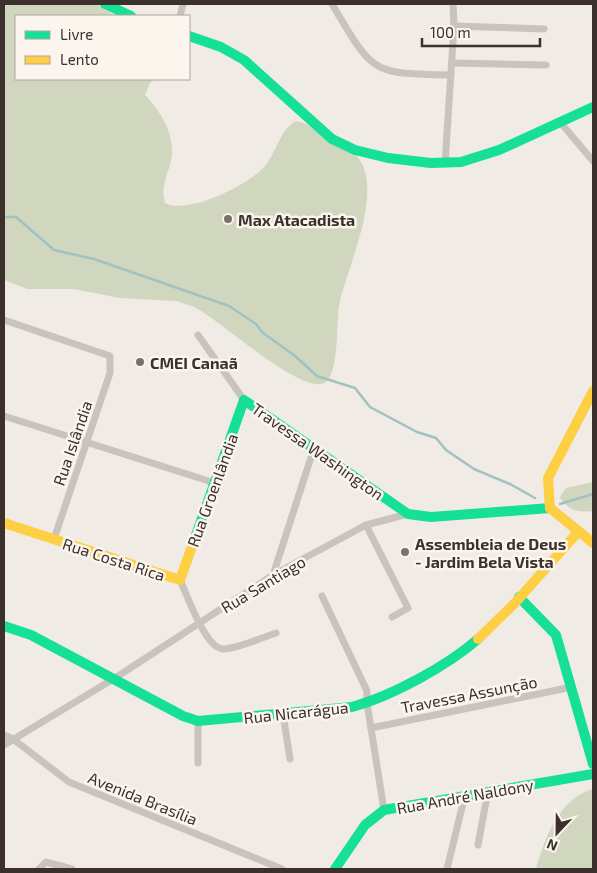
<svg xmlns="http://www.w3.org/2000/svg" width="597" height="873" viewBox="0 0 597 873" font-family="'Exo 2',sans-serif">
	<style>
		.green { fill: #d1d6bf }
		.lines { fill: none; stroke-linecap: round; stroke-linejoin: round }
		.stream { stroke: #a1c2c1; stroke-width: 2.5 }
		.street { stroke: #c9c3be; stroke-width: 7 }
		.fast { stroke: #16e098; stroke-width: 10 }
		.slow { stroke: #ffcf43; stroke-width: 10 }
		.poi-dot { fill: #7a716c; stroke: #fbf5ee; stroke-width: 2 }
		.labels { text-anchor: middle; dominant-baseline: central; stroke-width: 5; stroke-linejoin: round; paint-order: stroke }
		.poi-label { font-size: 16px; font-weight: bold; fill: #3b302b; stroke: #fbf5ee; text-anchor: start }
		.street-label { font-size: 16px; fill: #3b302b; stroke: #fbf5ee }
	</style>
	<rect width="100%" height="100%" fill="#f0ebe5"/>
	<g class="green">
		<path d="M4 4H97L115 16H16V79H155L150 83 145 95C162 113 178 139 170 165 166 178 161 189 165 203 188 215 246 186 263 168 276 155 279 130 296 121 311 124 323 133 336 141 341 144 347 147 352 151 390 183 346 267 339 306 336 321 340 380 322 384 294 389 222 321 194 307L176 301 120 298 74 289H27L4 280Z"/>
		<path d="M593 482V511C578 513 567 510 560 497L566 488Z"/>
		<path d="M593 789V869H536C544 838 560 798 593 789Z"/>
	</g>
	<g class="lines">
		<g class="stream">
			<polyline points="4,217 16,217 54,250 94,259 229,306 256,324 263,333 294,355 317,376 355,388 370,407 417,432 436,438 446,450 474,469 510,484 535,498"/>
			<polyline points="560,504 593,494"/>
		</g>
		<g class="street">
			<path d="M332 4C373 73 370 74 451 75"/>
			<polyline points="180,16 183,4"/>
			<polyline points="454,26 544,29"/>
			<polyline points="452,63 546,65"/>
			<polyline points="560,122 593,161"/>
			<polyline points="445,164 454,26 453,4"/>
			<polyline points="4,320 110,356 110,373 54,539"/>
			<polyline points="198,335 244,400"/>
			<polyline points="4,416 215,483"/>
			<polyline points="366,525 408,608 392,617"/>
			<polyline points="273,575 314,448"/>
			<path d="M180 580C187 594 206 651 224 649 241 648 260 638 276 633"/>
			<polyline points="322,596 367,691 367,703 384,810"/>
			<polyline points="283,714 290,759"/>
			<polyline points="198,721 198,763"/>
			<polyline points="371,728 572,687"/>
			<polyline points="4,735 13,739 69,782 282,869"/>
			<polyline points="4,745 115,678 273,575 366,525 408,514"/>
			<polyline points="478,845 488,791"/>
			<polyline points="39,869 46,862 72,869"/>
			<polyline points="447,869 465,795"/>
		</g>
		<g class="fast">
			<polyline points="105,4 131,16"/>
			<polyline points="189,36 221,47 244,60 332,139 355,150 388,158 431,163 461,162 499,150 593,107"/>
			<polyline points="195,538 244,400 408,514 431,517 550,508"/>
			<polyline points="519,597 556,635 593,764"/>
			<path d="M4 626 31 635 183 716 198 721 352 707C392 696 447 666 478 639"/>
			<polyline points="335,869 365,825 384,810 593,774"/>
		</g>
		<g class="slow">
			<polyline points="550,508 548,478 593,391"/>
			<polyline points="550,508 593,543"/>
			<polyline points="4,523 180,580 195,538"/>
			<polyline points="478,639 514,604 578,532"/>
		</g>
	</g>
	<g class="poi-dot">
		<circle cx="228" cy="219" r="5"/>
		<circle cx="140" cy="362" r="5"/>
		<circle cx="405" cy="552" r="5"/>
	</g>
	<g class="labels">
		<g class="poi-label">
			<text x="238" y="219">Max Atacadista</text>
			<text x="150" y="362">CMEI Canaã</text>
			<text x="415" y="543">Assembleia de Deus<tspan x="415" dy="18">- Jardim Bela Vista</tspan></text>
		</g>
		<g class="street-label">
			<text transform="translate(72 443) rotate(-71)">Rua Islândia</text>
			<text transform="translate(318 451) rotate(35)">Travessa Washington</text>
			<text transform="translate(212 490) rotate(-70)">Rua Groenlândia</text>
			<text transform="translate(114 559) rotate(18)">Rua Costa Rica</text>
			<text transform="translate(263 584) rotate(-31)">Rua Santiago</text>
			<text transform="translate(469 694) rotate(-11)">Travessa Assunção</text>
			<text transform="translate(296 712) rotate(-6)">Rua Nicarágua</text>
			<text transform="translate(465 796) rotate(-10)">Rua André Naldony</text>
			<text transform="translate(143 798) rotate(22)">Avenida Brasília</text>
		</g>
	</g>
	<rect width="597" height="873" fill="none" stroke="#3b302b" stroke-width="10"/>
	<rect x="15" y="15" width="175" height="65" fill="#fbf5ee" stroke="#aea6a0"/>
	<rect x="25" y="31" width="25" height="8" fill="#16e098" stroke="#aea6a0"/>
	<text x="60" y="40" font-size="15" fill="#3b302b">Livre</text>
	<rect x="25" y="56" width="25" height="8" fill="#ffcf43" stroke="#aea6a0"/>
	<text x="60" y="65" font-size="15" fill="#3b302b">Lento</text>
	<g transform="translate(557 833) rotate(202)" stroke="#fbf5ee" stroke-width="4" paint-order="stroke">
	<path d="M0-4L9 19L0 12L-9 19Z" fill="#3b302b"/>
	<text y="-8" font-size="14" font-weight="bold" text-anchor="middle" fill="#3b302b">N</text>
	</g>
	<path d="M422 38v8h118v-8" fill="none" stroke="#3b302b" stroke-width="2.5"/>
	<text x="430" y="38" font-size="15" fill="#3b302b" stroke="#fbf5ee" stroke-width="4" paint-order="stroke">100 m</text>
</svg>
